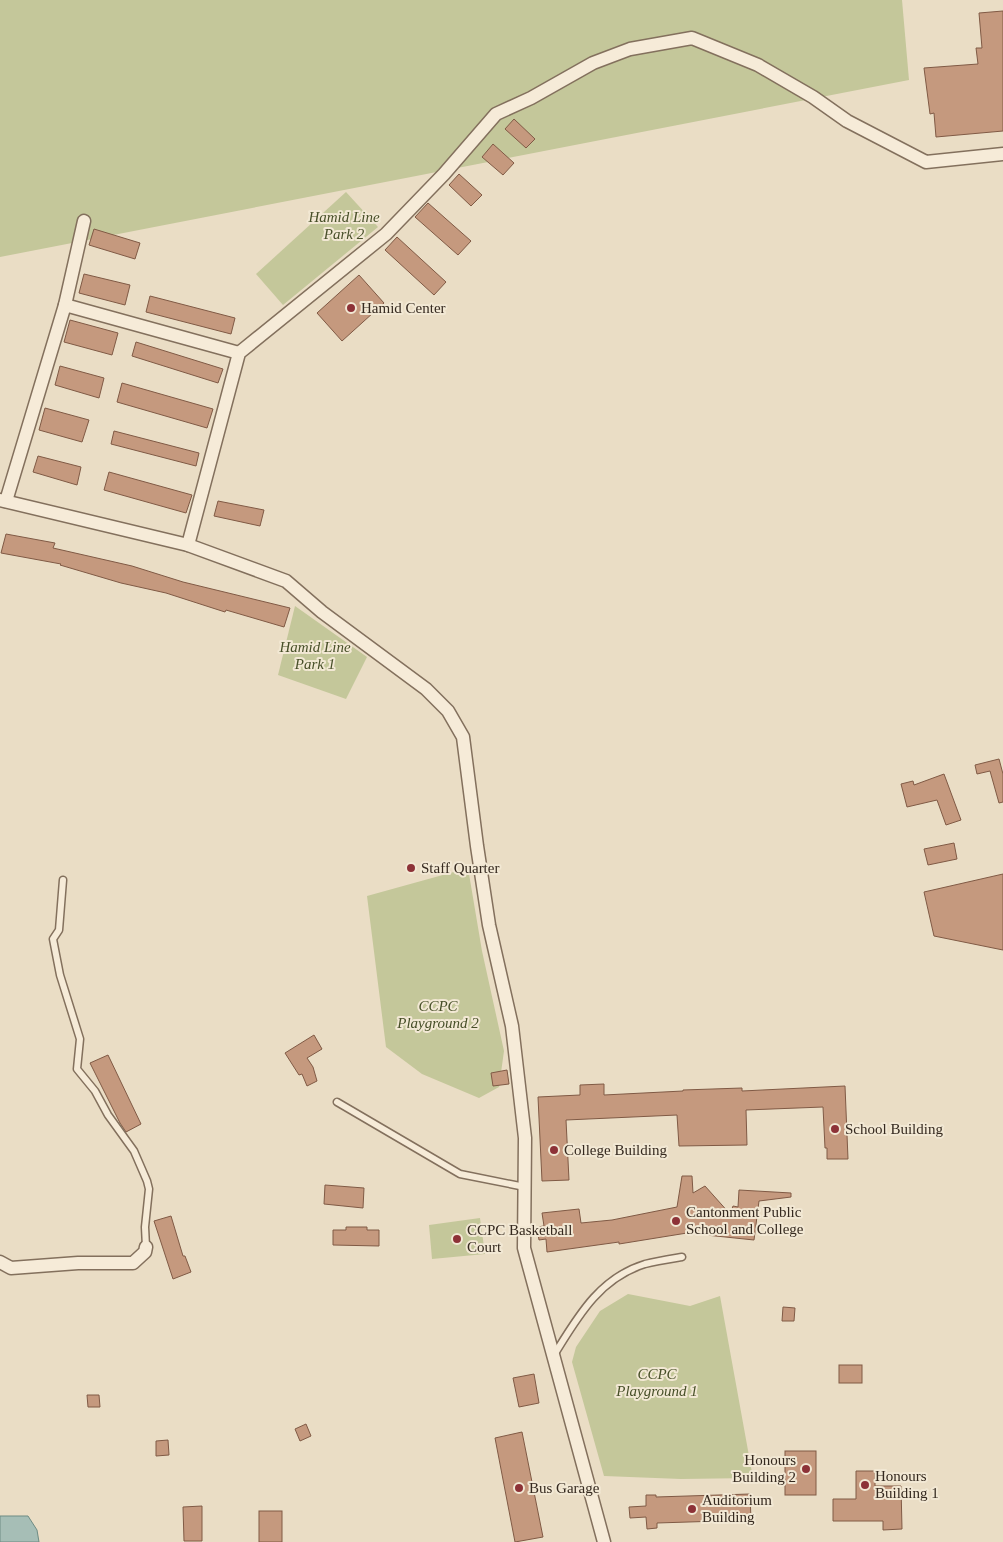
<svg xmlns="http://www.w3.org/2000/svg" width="1003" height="1542" viewBox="0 0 1003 1542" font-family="Georgia,serif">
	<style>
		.green { fill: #c4c79a }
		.water { fill: #a6beb6; stroke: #6e8b83 }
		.building { fill: #c5997e; stroke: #805a45 }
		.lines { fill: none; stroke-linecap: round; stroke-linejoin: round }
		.lane-casing { stroke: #83705d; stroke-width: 9 }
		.street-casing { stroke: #83705d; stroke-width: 15 }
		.lane { stroke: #f6ebd8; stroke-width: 6 }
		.street { stroke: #f6ebd8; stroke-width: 12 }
		.poi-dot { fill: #8d3237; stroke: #f2e8d4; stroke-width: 2 }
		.labels { text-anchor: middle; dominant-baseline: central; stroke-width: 4; stroke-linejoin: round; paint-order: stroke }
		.park-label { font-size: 15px; font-style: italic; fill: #474f28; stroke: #f2e8d4 }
		.poi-label { font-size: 15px; fill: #35291f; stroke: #f2e8d4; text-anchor: start }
	</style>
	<rect width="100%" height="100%" fill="#eaddc5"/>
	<g class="green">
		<polygon points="0,0 902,0 909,80 0,257"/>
		<polygon points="346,192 378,227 283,305 256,274"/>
		<polygon points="295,606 367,657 346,699 278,675"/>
		<polygon points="468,868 482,951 504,1051 499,1087 479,1098 422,1074 386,1047 367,896"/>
		<polygon points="480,1218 485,1254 432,1259 429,1225"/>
		<polygon points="628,1294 690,1306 720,1296 753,1478 681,1479 604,1476 572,1362 576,1347 600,1311"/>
	</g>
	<polygon class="water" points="0,1516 28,1516 37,1530 39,1542 0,1542"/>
	<g class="building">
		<polygon points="1003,11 1003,131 936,137 934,113 930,114 924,68 978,64 976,48 982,48 979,13"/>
		<polygon points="514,119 535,139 526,148 505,129"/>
		<polygon points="493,144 514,163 503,175 482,157"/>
		<polygon points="459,174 482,195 471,206 449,185"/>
		<polygon points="428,203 471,241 458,255 415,217"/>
		<polygon points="94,229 140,243 135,259 89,245"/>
		<polygon points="397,237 446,282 434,295 385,250"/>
		<polygon points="84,274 130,285 125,305 79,293"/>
		<polygon points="359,275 384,303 342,341 317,313"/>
		<polygon points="150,296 235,318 231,334 146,312"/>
		<polygon points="70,320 118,333 112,355 64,342"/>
		<polygon points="136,342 223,369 218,383 132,356"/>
		<polygon points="60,366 104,378 99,398 55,385"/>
		<polygon points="122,383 213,409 207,428 117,402"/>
		<polygon points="45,408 89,420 82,442 39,430"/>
		<polygon points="114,431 199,453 196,466 111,444"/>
		<polygon points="38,456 81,467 77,485 33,472"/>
		<polygon points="109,472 192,495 186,513 104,490"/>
		<polygon points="218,501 264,510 260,526 214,516"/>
		<polygon points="6,534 55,543 53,548 132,566 183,582 290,608 284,627 226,610 225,612 166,593 121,583 60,565 61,564 1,553"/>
		<polygon points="999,759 1003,774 1003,802 999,803 990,771 977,774 975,765"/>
		<polygon points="944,774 961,820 946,825 937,800 907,807 901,784 913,781 914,785"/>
		<polygon points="954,843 957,859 928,865 924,849"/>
		<polygon points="1003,874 1003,950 934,936 924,892"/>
		<polygon points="314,1035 322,1049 307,1058 313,1067 317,1081 307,1086 302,1074 299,1075 285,1053"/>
		<polygon points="108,1055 141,1124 126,1132 120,1123 90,1063"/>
		<polygon points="507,1070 509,1084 493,1086 491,1073"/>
		<polygon points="604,1084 604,1095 683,1091 683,1090 742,1088 742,1091 845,1086 848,1159 827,1159 827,1148 825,1148 823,1107 746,1110 747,1145 679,1146 677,1115 566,1120 569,1180 542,1181 538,1097 580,1095 580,1085"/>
		<polygon points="682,1176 692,1176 693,1193 705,1186 730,1214 733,1206 738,1207 739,1190 791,1193 791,1197 759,1201 754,1240 687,1233 619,1244 619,1242 547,1252 546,1239 539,1240 537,1227 544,1226 542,1213 579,1209 581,1223 612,1220 677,1207"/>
		<polygon points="325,1185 364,1188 363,1208 324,1204"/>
		<polygon points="171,1216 183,1256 185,1256 191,1272 173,1279 154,1221"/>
		<polygon points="346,1227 367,1227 367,1230 379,1230 379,1246 333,1245 333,1230 346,1230"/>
		<polygon points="783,1307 795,1308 794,1321 782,1321"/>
		<rect x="839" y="1365" width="23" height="18"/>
		<polygon points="534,1374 539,1403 519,1407 513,1378"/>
		<polygon points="87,1395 99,1395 100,1407 88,1407"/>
		<polygon points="306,1424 311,1436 300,1441 295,1429"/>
		<polygon points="522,1432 543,1537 515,1542 495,1438"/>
		<polygon points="168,1440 169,1455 156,1456 156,1441"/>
		<rect x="785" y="1451" width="31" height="44"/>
		<polygon points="856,1471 875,1471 875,1486 901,1486 902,1529 883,1530 883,1521 833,1521 833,1499 856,1499"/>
		<polygon points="750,1494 751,1520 657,1523 657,1528 647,1529 646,1517 630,1518 629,1507 646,1506 646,1495 656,1495 656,1497"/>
		<polygon points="202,1506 202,1541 184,1541 183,1507"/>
		<rect x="259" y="1511" width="23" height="31"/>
	</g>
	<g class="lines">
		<g class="lane-casing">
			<g id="lane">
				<polyline points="63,880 59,930 53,939 60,975 80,1039 77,1069 95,1091 108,1115 134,1151 147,1181 149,1189 145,1227 146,1247"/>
				<polyline points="337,1102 460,1174 525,1187"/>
				<path d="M554 1355C577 1318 599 1278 645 1264 657 1261 670 1259 682 1257"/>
			</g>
		</g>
		<g class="street-casing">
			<g id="street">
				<polyline points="65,305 84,221"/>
				<polyline points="0,500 188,545 286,581 322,612 426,689 448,711 463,737 477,846 489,925 512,1026 525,1138 524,1248 604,1542"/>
				<polyline points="6,501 65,305 239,353"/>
				<polyline points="188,545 239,353 386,234 444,174 496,114 531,98 593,63 630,49 692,38 758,65 813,97 847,121 926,162 1003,154"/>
				<polyline points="0,1262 11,1268 78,1263 133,1263 145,1252 146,1247"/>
			</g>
		</g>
		<use href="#lane" class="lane"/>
		<use href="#street" class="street"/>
	</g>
	<g class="poi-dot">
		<circle cx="351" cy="308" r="5"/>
		<circle cx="411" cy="868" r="5"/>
		<circle cx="835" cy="1129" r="5"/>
		<circle cx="554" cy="1150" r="5"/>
		<circle cx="676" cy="1221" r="5"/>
		<circle cx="457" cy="1239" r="5"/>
		<circle cx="806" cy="1469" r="5"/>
		<circle cx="865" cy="1485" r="5"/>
		<circle cx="519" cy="1488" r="5"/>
		<circle cx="692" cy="1509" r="5"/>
	</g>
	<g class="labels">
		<g class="park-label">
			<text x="344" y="217">Hamid Line<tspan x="344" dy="17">Park 2</tspan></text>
			<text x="315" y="647">Hamid Line<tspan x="315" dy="17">Park 1</tspan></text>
			<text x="438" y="1006">CCPC<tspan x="438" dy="17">Playground 2</tspan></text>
			<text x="657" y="1374">CCPC<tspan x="657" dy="17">Playground 1</tspan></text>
		</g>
		<g class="poi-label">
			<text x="361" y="308">Hamid Center</text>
			<text x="421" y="868">Staff Quarter</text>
			<text x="845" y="1129">School Building</text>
			<text x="564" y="1150">College Building</text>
			<text x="686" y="1212">Cantonment Public<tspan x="686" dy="17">School and College</tspan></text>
			<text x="467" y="1230">CCPC Basketball<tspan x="467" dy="17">Court</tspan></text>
			<text x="796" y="1460" text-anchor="end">Honours<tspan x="796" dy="17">Building 2</tspan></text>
			<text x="875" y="1476">Honours<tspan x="875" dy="17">Building 1</tspan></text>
			<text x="529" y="1488">Bus Garage</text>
			<text x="702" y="1500">Auditorium<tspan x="702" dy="17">Building</tspan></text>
		</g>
	</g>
</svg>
